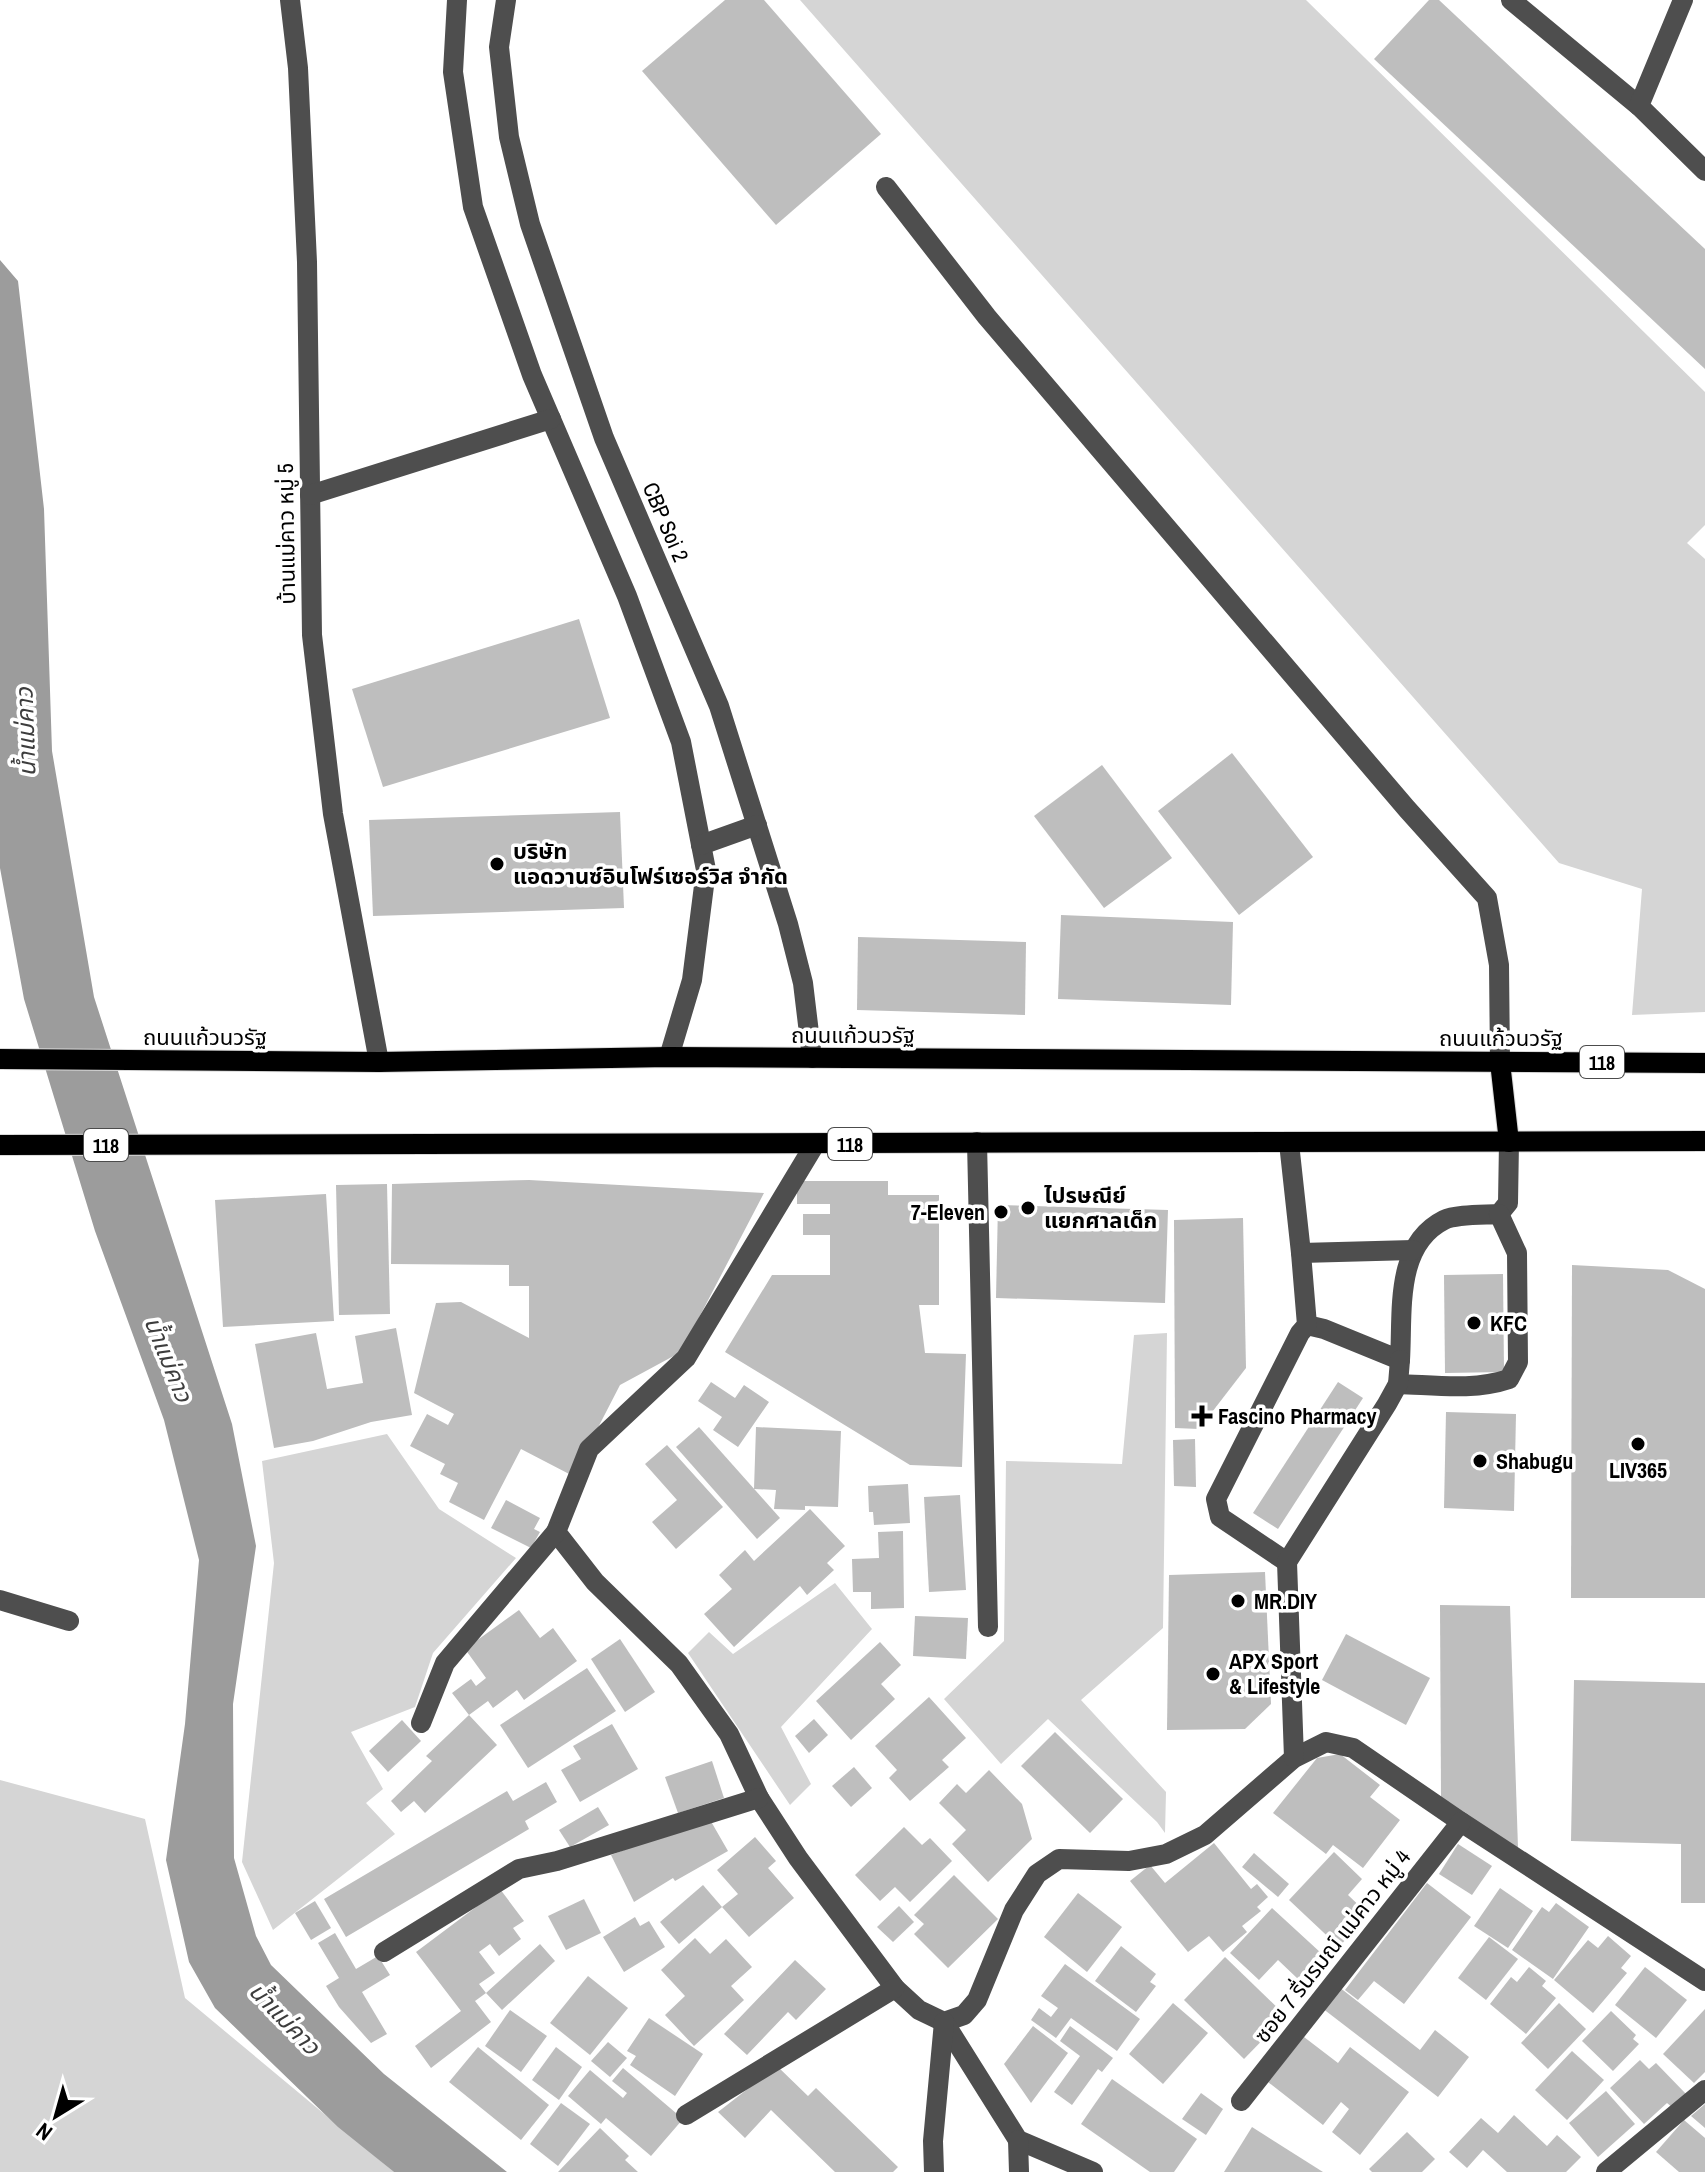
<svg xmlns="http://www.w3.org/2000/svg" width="1705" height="2172" viewBox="0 0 1705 2172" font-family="'Archivo Narrow','Noto Sans Thai',sans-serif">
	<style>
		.green { fill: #d5d5d5 }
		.water { fill: #9c9c9c }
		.building { fill: #bebebe }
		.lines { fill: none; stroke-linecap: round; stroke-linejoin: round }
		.major-casing { stroke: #dbdbdb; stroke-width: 22 }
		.minor { stroke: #4e4e4e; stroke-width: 20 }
		.major { stroke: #000; stroke-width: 20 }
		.poi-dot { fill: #000; stroke: #fff; stroke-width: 3 }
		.labels { text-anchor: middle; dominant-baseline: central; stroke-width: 7; stroke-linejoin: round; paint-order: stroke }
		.shield { fill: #fff; stroke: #4c4c4c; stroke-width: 2 }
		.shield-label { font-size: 20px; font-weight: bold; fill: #000 }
		.street-label { font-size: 22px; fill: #000; stroke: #fff }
		.poi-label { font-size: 22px; font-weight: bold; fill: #000; stroke: #fff; text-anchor: start }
		.water-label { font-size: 24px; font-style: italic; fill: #3d3d3d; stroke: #fff }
	</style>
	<rect width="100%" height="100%" fill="#fff"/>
	<g class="green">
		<polygon points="800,0 1306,0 1705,392 1705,525 1687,543 1705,559 1705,1012 1632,1015 1642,889 1559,863"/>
		<polygon points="1167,1333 1163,1628 1081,1700 1166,1792 1165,1833 1157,1822 1048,1719 1001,1764 944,1699 1004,1641 1006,1461 1122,1464 1134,1335"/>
		<polygon points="387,1434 439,1509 516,1558 433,1653 415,1707 351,1732 383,1789 366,1803 395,1834 273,1930 242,1862 274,1563 262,1461"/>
		<polygon points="835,1583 872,1629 781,1727 811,1784 790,1805 688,1653 709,1632 733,1654"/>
		<polygon points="0,1780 145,1819 185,1998 394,2172 0,2172"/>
	</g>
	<polygon class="water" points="0,260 18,281 44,509 52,751 94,997 232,1424 256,1546 233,1704 234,1858 256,1936 271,1965 384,2074 507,2172 394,2172 338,2127 215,2008 189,1962 166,1860 185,1724 199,1560 164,1420 95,1231 24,999 0,868"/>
	<g class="building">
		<polygon points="725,0 764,0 881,134 776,225 642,71"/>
		<polygon points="1429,0 1439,0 1705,249 1705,369 1374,59"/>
		<polygon points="579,619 610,718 383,787 352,689"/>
		<polygon points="1232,753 1313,857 1239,915 1158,811"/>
		<polygon points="1102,765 1172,858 1104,908 1034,816"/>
		<polygon points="620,812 624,908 373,916 369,820"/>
		<polygon points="1061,915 1233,922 1231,1005 1058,999"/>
		<polygon points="858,937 1026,942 1025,1015 857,1010"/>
		<polygon points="529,1180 764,1193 681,1352 620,1385 573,1476 521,1449 484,1520 449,1502 458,1483 440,1474 445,1464 410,1446 427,1414 448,1425 454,1414 414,1393 436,1303 461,1302 529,1338 529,1286 509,1286 509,1265 391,1264 392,1184"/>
		<polygon points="797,1181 888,1181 888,1195 939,1195 939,1305 919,1305 925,1353 966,1354 962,1467 910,1465 725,1352 772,1275 830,1275 830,1235 803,1235 803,1214 830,1214 830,1204 797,1204"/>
		<polygon points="387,1184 390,1314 339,1315 336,1185"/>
		<polygon points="326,1194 334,1321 223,1327 215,1200"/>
		<polygon points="998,1205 1168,1210 1165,1303 996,1298"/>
		<polygon points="1243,1218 1246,1368 1199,1429 1175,1428 1174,1220"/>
		<polygon points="1572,1265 1668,1270 1705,1289 1705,1598 1571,1598"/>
		<polygon points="1503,1274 1504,1372 1445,1373 1444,1275"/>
		<polygon points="396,1328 412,1415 371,1422 313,1441 274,1448 255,1344 316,1333 327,1389 363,1383 355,1336"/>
		<polygon points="711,1382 735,1398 744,1385 769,1402 738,1447 713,1430 722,1417 698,1401"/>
		<polygon points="1338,1382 1363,1398 1278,1529 1253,1513"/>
		<polygon points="1446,1412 1516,1414 1514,1511 1444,1508"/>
		<polygon points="699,1427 780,1518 757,1539 676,1447"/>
		<polygon points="756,1427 841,1431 838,1507 805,1506 805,1510 774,1509 776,1490 754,1489"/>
		<polygon points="1195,1439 1196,1487 1174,1486 1173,1440"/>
		<polygon points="667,1445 723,1507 676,1549 652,1522 677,1500 645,1464"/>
		<polygon points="908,1484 910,1523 874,1525 873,1512 869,1512 868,1486"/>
		<polygon points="960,1495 966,1590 929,1592 924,1497"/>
		<polygon points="506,1500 540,1518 534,1529 540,1532 531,1548 491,1528"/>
		<polygon points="810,1509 845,1546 827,1563 834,1570 807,1595 800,1586 734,1647 704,1614 732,1589 719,1575 745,1550 754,1561"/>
		<polygon points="903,1531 904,1608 871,1609 871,1592 853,1592 852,1559 879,1558 878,1532"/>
		<polygon points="1265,1572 1271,1704 1245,1729 1167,1730 1169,1575"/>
		<polygon points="1440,1605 1510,1606 1518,1848 1441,1798"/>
		<polygon points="519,1610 540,1638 553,1628 577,1661 524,1700 517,1690 493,1708 488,1701 469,1715 452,1693 471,1679 476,1686 486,1678 465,1649"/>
		<polygon points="915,1616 968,1618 966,1659 913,1656"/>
		<polygon points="1346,1634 1430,1678 1406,1725 1322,1680"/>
		<polygon points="620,1639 655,1692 625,1712 591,1659"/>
		<polygon points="880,1642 901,1665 881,1684 895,1699 851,1740 816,1701"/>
		<polygon points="587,1668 616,1711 528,1768 500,1725"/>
		<polygon points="1574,1680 1705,1683 1705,1903 1681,1903 1681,1844 1571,1841"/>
		<polygon points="929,1697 966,1738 942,1760 949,1767 910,1801 889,1778 897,1770 875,1746"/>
		<polygon points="469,1715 497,1745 425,1813 414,1801 401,1812 391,1801 432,1761 426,1756"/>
		<polygon points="814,1719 828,1735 809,1753 795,1736"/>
		<polygon points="402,1720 421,1741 388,1772 369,1751"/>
		<polygon points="612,1724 638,1769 580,1802 561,1770 581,1759 573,1746"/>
		<polygon points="1055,1732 1123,1799 1090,1833 1021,1766"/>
		<polygon points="1340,1754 1380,1785 1370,1797 1400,1820 1363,1868 1333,1845 1326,1854 1273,1813 1317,1758"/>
		<polygon points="712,1761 724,1798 678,1813 665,1777"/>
		<polygon points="854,1767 872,1788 851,1807 832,1786"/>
		<polygon points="989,1770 1022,1804 1032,1839 988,1882 952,1844 966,1830 939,1803 957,1784 966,1793"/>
		<polygon points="546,1782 557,1802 525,1821 529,1829 346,1937 324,1899 507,1791 513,1801"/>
		<polygon points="598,1807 609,1825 570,1847 559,1830"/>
		<polygon points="709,1818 728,1851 675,1881 673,1878 634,1902 611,1855"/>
		<polygon points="904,1827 922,1845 930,1838 952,1861 910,1902 895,1887 880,1901 855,1875"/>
		<polygon points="755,1837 776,1861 768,1868 794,1898 749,1937 722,1907 738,1894 717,1870"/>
		<polygon points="1214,1843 1251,1889 1257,1884 1268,1897 1257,1907 1261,1911 1242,1926 1247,1932 1223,1952 1209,1936 1188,1952 1130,1881 1150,1865 1165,1883"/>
		<polygon points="1458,1844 1492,1866 1472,1895 1439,1874"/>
		<polygon points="1334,1852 1362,1879 1348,1895 1368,1914 1339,1947 1289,1900"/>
		<polygon points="1254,1853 1289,1884 1278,1897 1242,1867"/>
		<polygon points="954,1875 998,1919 948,1968 914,1934 924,1924 914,1915"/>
		<polygon points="1427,1883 1471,1917 1404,2004 1374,1981 1358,2000 1345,1990"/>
		<polygon points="703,1885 722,1907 679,1944 660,1922"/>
		<polygon points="1500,1888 1533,1911 1508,1948 1474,1926"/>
		<polygon points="500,1889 524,1921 513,1928 521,1939 499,1956 490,1944 479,1952 495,1973 479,1984 486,1993 540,1944 555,1961 502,2010 486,1993 475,2001 491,2022 431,2068 415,2046 461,2011 416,1952"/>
		<polygon points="1078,1893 1122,1927 1087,1972 1044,1937"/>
		<polygon points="584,1899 601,1933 566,1950 548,1916"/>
		<polygon points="315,1901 331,1928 311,1940 295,1913"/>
		<polygon points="1556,1903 1589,1927 1553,1979 1512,1950 1542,1907 1549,1912"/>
		<polygon points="899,1906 914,1922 893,1942 877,1927"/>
		<polygon points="1272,1908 1321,1953 1298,1979 1278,1960 1259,1980 1230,1953"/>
		<polygon points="635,1917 640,1926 649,1921 665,1947 624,1972 603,1937"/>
		<polygon points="335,1933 356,1969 378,1956 390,1975 362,1992 387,2034 371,2043 339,2007 326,1986 339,1978 318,1943"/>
		<polygon points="1608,1936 1631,1956 1621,1968 1627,1973 1593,2013 1554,1980 1588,1940 1598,1948"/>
		<polygon points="1489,1937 1518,1959 1486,2000 1458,1978"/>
		<polygon points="695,1938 710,1954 726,1939 752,1967 731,1986 744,2000 694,2046 665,2015 685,1996 661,1970"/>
		<polygon points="1121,1946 1156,1974 1150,1982 1156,1986 1136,2012 1095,1981"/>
		<polygon points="1225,1957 1286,2016 1244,2059 1184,2000"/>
		<polygon points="795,1960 826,1989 796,2020 788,2012 747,2055 724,2034"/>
		<polygon points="1065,1964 1140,2019 1117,2051 1071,2018 1056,2038 1031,2020 1039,2008 1051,2017 1058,2008 1041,1996"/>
		<polygon points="1529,1967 1546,1981 1542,1986 1556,1998 1526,2034 1490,2004 1511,1977 1517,1982"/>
		<polygon points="1645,1967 1687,2000 1656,2038 1615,2005"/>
		<polygon points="588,1976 628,2008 590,2055 550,2023"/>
		<polygon points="1339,1987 1420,2050 1435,2030 1469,2057 1438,2097 1322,2008"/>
		<polygon points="1173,2003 1208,2033 1163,2084 1129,2054"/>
		<polygon points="1559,2003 1586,2029 1548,2069 1521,2043"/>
		<polygon points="1705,2009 1705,2072 1694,2083 1663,2054"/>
		<polygon points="510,2010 547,2036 521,2072 485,2046"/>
		<polygon points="1611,2011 1636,2035 1633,2039 1639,2044 1613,2071 1582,2041"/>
		<polygon points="649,2018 703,2054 675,2096 630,2065 636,2056 627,2051"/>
		<polygon points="1033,2026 1068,2053 1031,2103 1004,2064"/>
		<polygon points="1070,2026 1113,2058 1102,2072 1098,2069 1072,2105 1054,2092 1080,2056 1060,2041"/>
		<polygon points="1304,2037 1338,2063 1350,2047 1409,2092 1360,2155 1332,2132 1349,2109 1341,2102 1323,2125 1268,2082"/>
		<polygon points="608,2042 627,2058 610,2077 591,2061"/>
		<polygon points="478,2047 549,2105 521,2140 449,2082"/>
		<polygon points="556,2047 582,2067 559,2100 532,2080"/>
		<polygon points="1572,2051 1604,2080 1567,2120 1535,2090"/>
		<polygon points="1640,2060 1649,2069 1656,2063 1687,2095 1673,2108 1667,2103 1644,2124 1610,2088"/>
		<polygon points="777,2066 808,2096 816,2088 898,2167 893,2172 835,2172 771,2110 745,2138 718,2112"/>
		<polygon points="623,2068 683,2119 651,2156 606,2118 601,2124 568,2096 590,2070 623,2098 627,2093 612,2081"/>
		<polygon points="1112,2079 1197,2139 1174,2172 1150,2172 1081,2124"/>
		<polygon points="1606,2091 1635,2124 1598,2157 1569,2123"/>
		<polygon points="1201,2093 1223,2109 1206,2135 1182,2119"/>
		<polygon points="561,2103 590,2124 558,2166 530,2144"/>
		<polygon points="1705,2104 1705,2128 1691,2116"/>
		<polygon points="1514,2115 1547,2146 1557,2135 1581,2157 1566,2172 1507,2172 1483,2150 1467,2168 1449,2152 1481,2118 1498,2133"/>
		<polygon points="1684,2120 1705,2138 1705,2172 1679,2172 1656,2152"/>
		<polygon points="1252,2127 1323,2172 1224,2172"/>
		<polygon points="600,2128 629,2156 625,2160 638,2172 558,2172"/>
		<polygon points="1407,2132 1435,2159 1422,2172 1372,2172 1369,2169"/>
	</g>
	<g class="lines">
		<g class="major-casing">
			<g id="major">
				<polyline points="0,1059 379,1062 669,1057 1705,1063"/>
				<polyline points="1500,1062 1509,1142"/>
				<polyline points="0,1145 1705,1141"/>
			</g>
		</g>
		<g class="minor">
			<polyline points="290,0 298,68 307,262 312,635 333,814 379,1062"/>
			<polyline points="457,0 453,72 473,207 532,375 627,596 681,742 706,870 692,980 669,1057"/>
			<polyline points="506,0 499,47 509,137 530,224 604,438 719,706 788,924 803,983 812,1058"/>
			<polyline points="1511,0 1639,106"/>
			<polyline points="1683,0 1639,106 1705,171"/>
			<polyline points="886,187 987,317 1407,809 1487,898 1499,965 1500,1062"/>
			<polyline points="310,495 551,419"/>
			<polyline points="701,845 757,825"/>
			<polyline points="977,1142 988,1627"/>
			<polyline points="1289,1143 1301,1253"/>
			<polyline points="815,1144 686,1358 589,1449 556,1532 595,1582 679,1664 729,1734 759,1798 798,1858 895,1988 919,2010 944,2022 964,2015 977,2000 1014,1910 1037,1874 1059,1859 1129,1861 1166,1854 1205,1835 1294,1758 1326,1742 1353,1748 1461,1822 1705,1981"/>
			<path d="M1307 1325 1324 1329 1400 1360C1403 1313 1394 1245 1444 1220 1456 1214 1485 1215 1499 1214L1508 1203 1509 1142"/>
			<path d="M1398 1384C1434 1385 1474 1391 1509 1379L1518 1362 1517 1253 1499 1214"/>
			<polyline points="1287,1562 1220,1517 1216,1499 1300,1333 1307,1325 1301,1253 1413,1250"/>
			<polyline points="0,1600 69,1621"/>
			<polyline points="421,1723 445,1663 556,1532"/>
			<polyline points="1294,1758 1287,1562 1387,1404 1398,1384 1400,1360"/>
			<polyline points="384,1952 519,1869 557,1861 759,1798"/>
			<polyline points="944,2022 1018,2140 1093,2172"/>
			<polyline points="1241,2101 1461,1822"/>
			<polyline points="686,2115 895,1988"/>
			<polyline points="1018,2140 1019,2172"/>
			<polyline points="934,2172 933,2141 944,2022"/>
			<polyline points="1606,2172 1705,2090"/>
		</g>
		<use href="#major" class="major"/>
	</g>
	<g class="poi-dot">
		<circle cx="497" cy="864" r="8"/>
		<circle cx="1028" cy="1208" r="8"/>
		<circle cx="1001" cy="1212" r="8"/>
		<circle cx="1474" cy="1323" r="8"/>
		<path d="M1198 1404h8v8h8v8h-8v8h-8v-8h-8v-8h8z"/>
		<circle cx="1638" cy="1444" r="8"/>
		<circle cx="1480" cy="1461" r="8"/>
		<circle cx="1238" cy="1601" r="8"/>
		<circle cx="1213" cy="1674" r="8"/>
	</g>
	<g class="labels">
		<g class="shield">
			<rect x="1580" y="1046" width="44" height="32" rx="6"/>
			<rect x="828" y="1128" width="44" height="32" rx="6"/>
			<rect x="84" y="1129" width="44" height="32" rx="6"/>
		</g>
		<g class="shield-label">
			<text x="1602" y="1062">118</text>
			<text x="850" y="1144">118</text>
			<text x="106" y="1145">118</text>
		</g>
		<g class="street-label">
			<text transform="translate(666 522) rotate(67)">CBP Soi 2</text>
			<text transform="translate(286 534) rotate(-91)">บ้านแม่คาว หมู่ 5</text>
			<text x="853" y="1035">ถนนแก้วนวรัฐ</text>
			<text x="205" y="1037">ถนนแก้วนวรัฐ</text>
			<text x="1501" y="1038">ถนนแก้วนวรัฐ</text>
			<text transform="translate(1332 1946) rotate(-52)">ซอย 7 รื่นรมณ์ แม่คาว หมู่ 4</text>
		</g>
		<g class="poi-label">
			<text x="513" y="851">บริษัท<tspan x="513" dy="25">แอดวานซ์อินโฟร์เซอร์วิส จำกัด</tspan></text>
			<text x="1044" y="1195">ไปรษณีย์<tspan x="1044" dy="25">แยกศาลเด็ก</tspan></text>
			<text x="985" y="1212" text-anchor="end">7-Eleven</text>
			<text x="1490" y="1323">KFC</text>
			<text x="1218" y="1416">Fascino Pharmacy</text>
			<text x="1496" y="1461">Shabugu</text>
			<text x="1638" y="1470" text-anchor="middle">LIV365</text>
			<text x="1254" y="1601">MR.DIY</text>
			<text x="1229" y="1661">APX Sport<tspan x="1229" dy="25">&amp; Lifestyle</tspan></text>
		</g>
		<g class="water-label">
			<text transform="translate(25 732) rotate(-92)">น้ำแม่คาว</text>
			<text transform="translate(169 1359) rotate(68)">น้ำแม่คาว</text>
			<text transform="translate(285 2018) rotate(46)">น้ำแม่คาว</text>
		</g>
	</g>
	<g transform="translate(56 2116) rotate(217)" stroke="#ffffff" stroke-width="6" paint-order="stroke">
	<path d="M0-6L14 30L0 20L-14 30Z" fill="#000000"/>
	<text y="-12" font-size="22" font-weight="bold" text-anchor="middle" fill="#000000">N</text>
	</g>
</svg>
